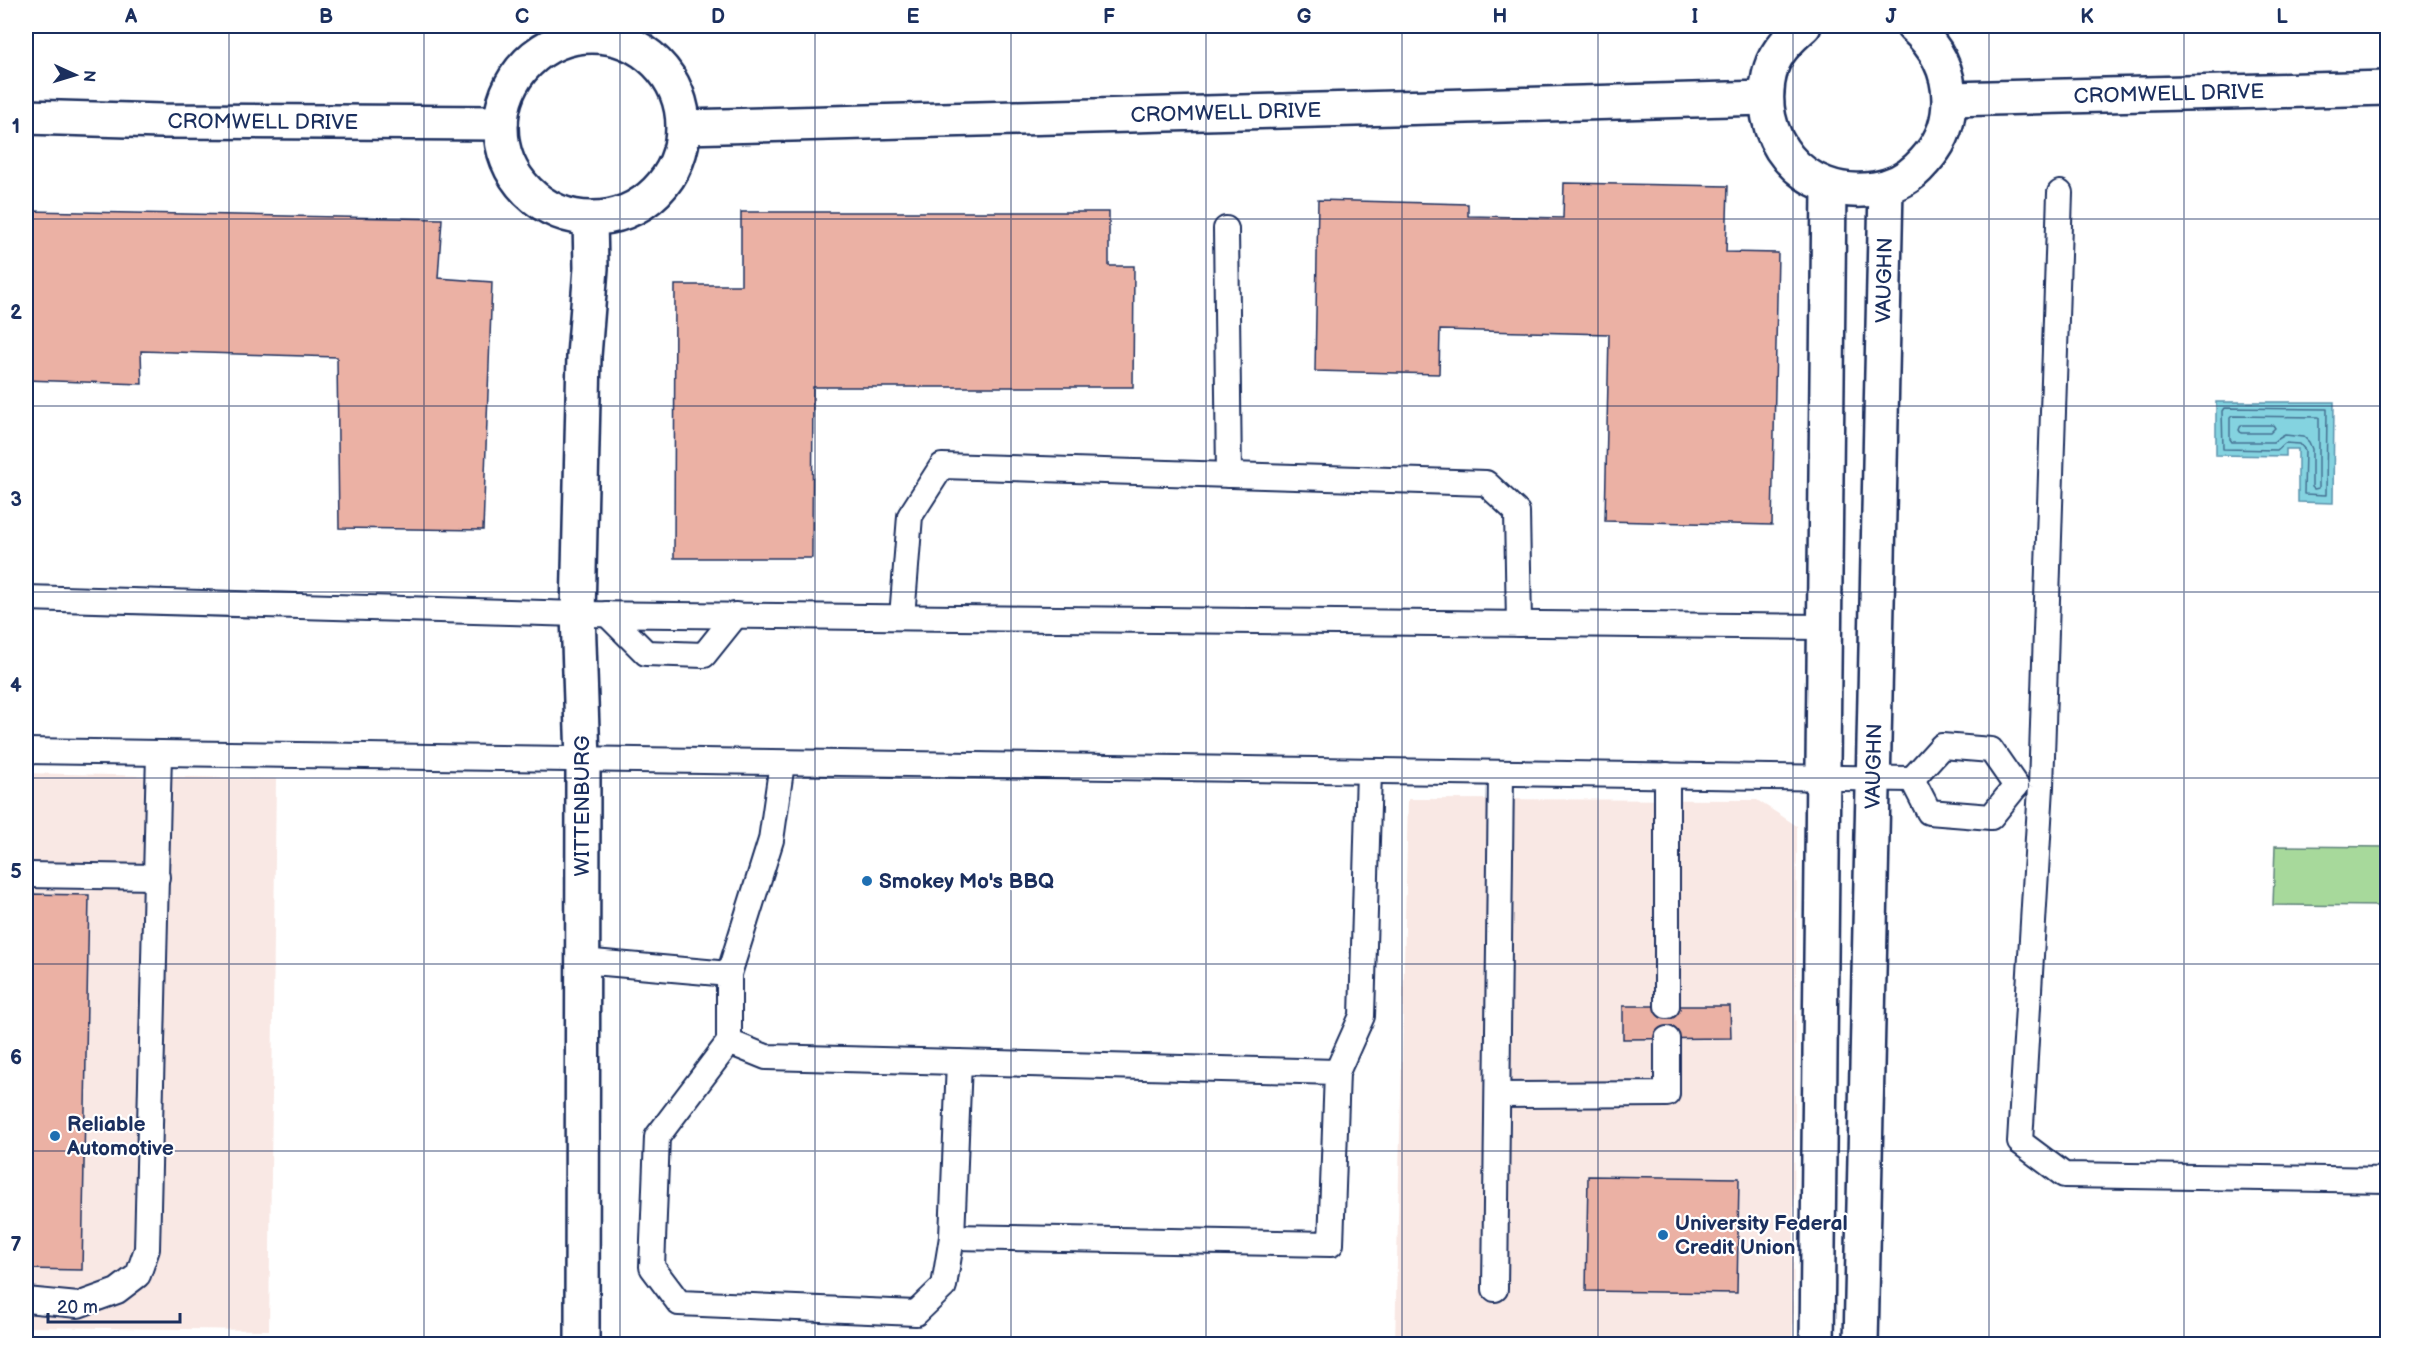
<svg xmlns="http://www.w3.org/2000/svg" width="2413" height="1370" viewBox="0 0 2413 1370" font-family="'Balsamiq Sans',sans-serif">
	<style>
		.built { fill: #f9e8e4 }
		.green { fill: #a7d99b; stroke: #61847c; stroke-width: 1.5 }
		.water { fill: #84d3e0; stroke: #5a91ac; stroke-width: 1.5 }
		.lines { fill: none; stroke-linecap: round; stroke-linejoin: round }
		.shore { stroke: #457192; stroke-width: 1.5 }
		.building { fill: #ebb1a4; stroke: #1b2f5e; stroke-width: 1.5 }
		.lane-casing { stroke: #1b2f5e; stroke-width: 28 }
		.street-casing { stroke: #1b2f5e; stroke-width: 38 }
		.lane { stroke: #fff; stroke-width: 24 }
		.street { stroke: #fff; stroke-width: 33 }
		.grid { fill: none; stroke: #1b2f5e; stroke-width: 1.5; stroke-opacity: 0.55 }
		.poi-dot { fill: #1f6fb2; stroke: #fff; stroke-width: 2 }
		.labels { text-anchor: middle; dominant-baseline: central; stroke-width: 4.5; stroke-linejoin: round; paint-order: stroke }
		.street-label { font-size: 21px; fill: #1b2f5e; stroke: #fff }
		.poi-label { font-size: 21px; font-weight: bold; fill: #1b2f5e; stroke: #fff; text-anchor: start }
		.neatline { fill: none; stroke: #1b2f5e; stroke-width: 2 }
		.grid-label { font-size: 20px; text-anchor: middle; font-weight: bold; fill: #1b2f5e }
	</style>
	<rect width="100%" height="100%" fill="#fff"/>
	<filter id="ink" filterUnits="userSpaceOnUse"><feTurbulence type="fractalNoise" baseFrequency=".0167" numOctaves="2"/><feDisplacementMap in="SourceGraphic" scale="12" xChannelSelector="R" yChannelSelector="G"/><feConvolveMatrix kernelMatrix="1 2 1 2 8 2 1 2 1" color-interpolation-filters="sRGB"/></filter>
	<g filter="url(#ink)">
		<g class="built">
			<polygon points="26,773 276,779 269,1330 26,1327"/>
			<polygon points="1408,799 1757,800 1797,826 1793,1344 1395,1344"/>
		</g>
		<polygon class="green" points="2275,846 2387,847 2387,906 2273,905"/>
		<polygon class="water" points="2216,402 2334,402 2333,503 2298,502 2298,449 2286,449 2286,456 2216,455"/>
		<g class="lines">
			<g class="shore">
				<polygon points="2224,408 2327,409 2326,495 2304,494 2305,450 2300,444 2285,443 2277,450 2223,449 2222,411"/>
				<polygon points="2232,416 2319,417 2319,488 2314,489 2312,487 2312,449 2309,442 2304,437 2285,435 2273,442 2232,442 2230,439 2230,418"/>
				<polygon points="2241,425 2273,425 2275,428 2270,433 2241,433 2239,430"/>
			</g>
		</g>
		<g class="building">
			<polygon points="1564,183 1728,186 1726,252 1778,253 1772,525 1605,521 1609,334 1440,330 1439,374 1315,371 1318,200 1468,204 1468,216 1563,218"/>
			<polygon points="28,211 442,219 438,278 492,282 483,530 339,528 337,357 141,351 142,384 26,380 26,248"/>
			<polygon points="741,212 1109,212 1109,266 1134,266 1133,387 813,387 812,558 674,558 675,285 741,285"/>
			<polygon points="26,894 89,895 82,1270 26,1269"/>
			<polygon points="1623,1006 1730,1006 1731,1038 1623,1039"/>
			<polygon points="1588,1176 1739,1178 1737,1293 1586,1291"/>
		</g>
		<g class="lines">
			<g class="lane-casing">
				<g id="lane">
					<polyline points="609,26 610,36"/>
					<polyline points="2060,193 2041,787 2020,1142 2064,1175 2388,1180"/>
					<polyline points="1226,229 1229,475"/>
					<polyline points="26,598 578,614 1823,627"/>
					<polyline points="607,614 646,653 704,655 736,615"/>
					<polyline points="902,617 910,516 942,466 1486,483 1517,512 1519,624"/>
					<polyline points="26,751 1912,779 1942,746 1991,750 2016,786"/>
					<polyline points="1667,775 1667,1006"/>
					<polyline points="1912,779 1929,812 1991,817 2016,786"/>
					<polyline points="26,875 157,877"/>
					<polyline points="582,961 729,974 729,1042 766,1057 1337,1072 1331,1244 952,1237 959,1062"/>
					<polyline points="729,974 771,840 782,763"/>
					<polyline points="729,1042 657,1137 652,1267 679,1303 916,1313 944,1286 952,1237"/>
					<polyline points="1337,1072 1362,1016 1369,771"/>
					<polyline points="1498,1095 1667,1094 1667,1039"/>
					<polyline points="1495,1289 1501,773"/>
					<polyline points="26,1300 78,1305 117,1291 138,1275 147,1249 159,753"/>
				</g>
			</g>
			<g class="street-casing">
				<g id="street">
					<path d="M1804 26C1791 37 1776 51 1771 68 1751 136 1803 200 1874 189 1890 187 1906 180 1918 168 1934 152 1945 136 1948 114 1953 78 1939 49 1913 26"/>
					<circle cx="592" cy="127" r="91"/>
					<path id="s1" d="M1950 99 2388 88"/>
					<path id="s2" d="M26 117 162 121 501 123"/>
					<path id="s3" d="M684 127 1766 98"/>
					<polyline points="582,1344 583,760 578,614 584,356 591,268 590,219"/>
					<polyline points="1817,1344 1829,187"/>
					<path id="s4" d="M1861 1344 1886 187"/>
				</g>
			</g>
			<use href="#lane" class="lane"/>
			<use href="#street" class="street"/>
		</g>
	</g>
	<path class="grid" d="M229 26V1344M424 26V1344M620 26V1344M815 26V1344M1011 26V1344M1206 26V1344M1402 26V1344M1598 26V1344M1793 26V1344M1989 26V1344M2184 26V1344M26 219H2388M26 406H2388M26 592H2388M26 778H2388M26 964H2388M26 1151H2388"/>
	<g class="poi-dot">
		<circle cx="867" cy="881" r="6"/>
		<circle cx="55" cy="1136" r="6"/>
		<circle cx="1663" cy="1235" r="6"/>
	</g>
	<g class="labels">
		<g class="street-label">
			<text stroke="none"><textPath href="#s1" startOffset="219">CROMWELL DRIVE</textPath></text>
			<text stroke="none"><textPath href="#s3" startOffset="542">CROMWELL DRIVE</textPath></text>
			<text stroke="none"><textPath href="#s2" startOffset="237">CROMWELL DRIVE</textPath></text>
			<text stroke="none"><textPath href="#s4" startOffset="1064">VAUGHN</textPath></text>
			<text stroke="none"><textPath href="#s4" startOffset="578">VAUGHN</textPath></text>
			<text transform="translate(582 806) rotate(-90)">WITTENBURG</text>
		</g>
		<g class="poi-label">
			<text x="879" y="881">Smokey Mo's BBQ</text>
			<text x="67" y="1124">Reliable<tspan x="67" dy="24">Automotive</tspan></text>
			<text x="1675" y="1223">University Federal<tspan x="1675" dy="24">Credit Union</tspan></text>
		</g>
	</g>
	<rect width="2413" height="1370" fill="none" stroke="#fff" stroke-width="66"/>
	<g transform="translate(75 75) rotate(94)" stroke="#ffffff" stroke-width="4.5" paint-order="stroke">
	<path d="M0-4.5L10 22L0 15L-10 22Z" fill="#1b2f5e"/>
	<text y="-9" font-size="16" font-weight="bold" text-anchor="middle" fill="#1b2f5e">N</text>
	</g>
	<path d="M48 1313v9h132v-9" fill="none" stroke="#1b2f5e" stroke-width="3"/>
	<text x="57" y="1313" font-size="18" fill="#1b2f5e" stroke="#ffffff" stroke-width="4.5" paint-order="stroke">20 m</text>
	<rect x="33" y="33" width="2347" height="1304" class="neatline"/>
	<g class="grid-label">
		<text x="131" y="23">A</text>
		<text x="326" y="23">B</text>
		<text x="522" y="23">C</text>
		<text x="718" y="23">D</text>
		<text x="913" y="23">E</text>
		<text x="1109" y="23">F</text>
		<text x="1304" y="23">G</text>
		<text x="1500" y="23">H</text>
		<text x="1695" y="23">I</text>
		<text x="1891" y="23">J</text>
		<text x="2087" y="23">K</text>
		<text x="2282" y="23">L</text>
		<text x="16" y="133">1</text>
		<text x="16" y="319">2</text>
		<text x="16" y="506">3</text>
		<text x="16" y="692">4</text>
		<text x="16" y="878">5</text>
		<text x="16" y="1064">6</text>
		<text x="16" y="1251">7</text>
	</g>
</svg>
